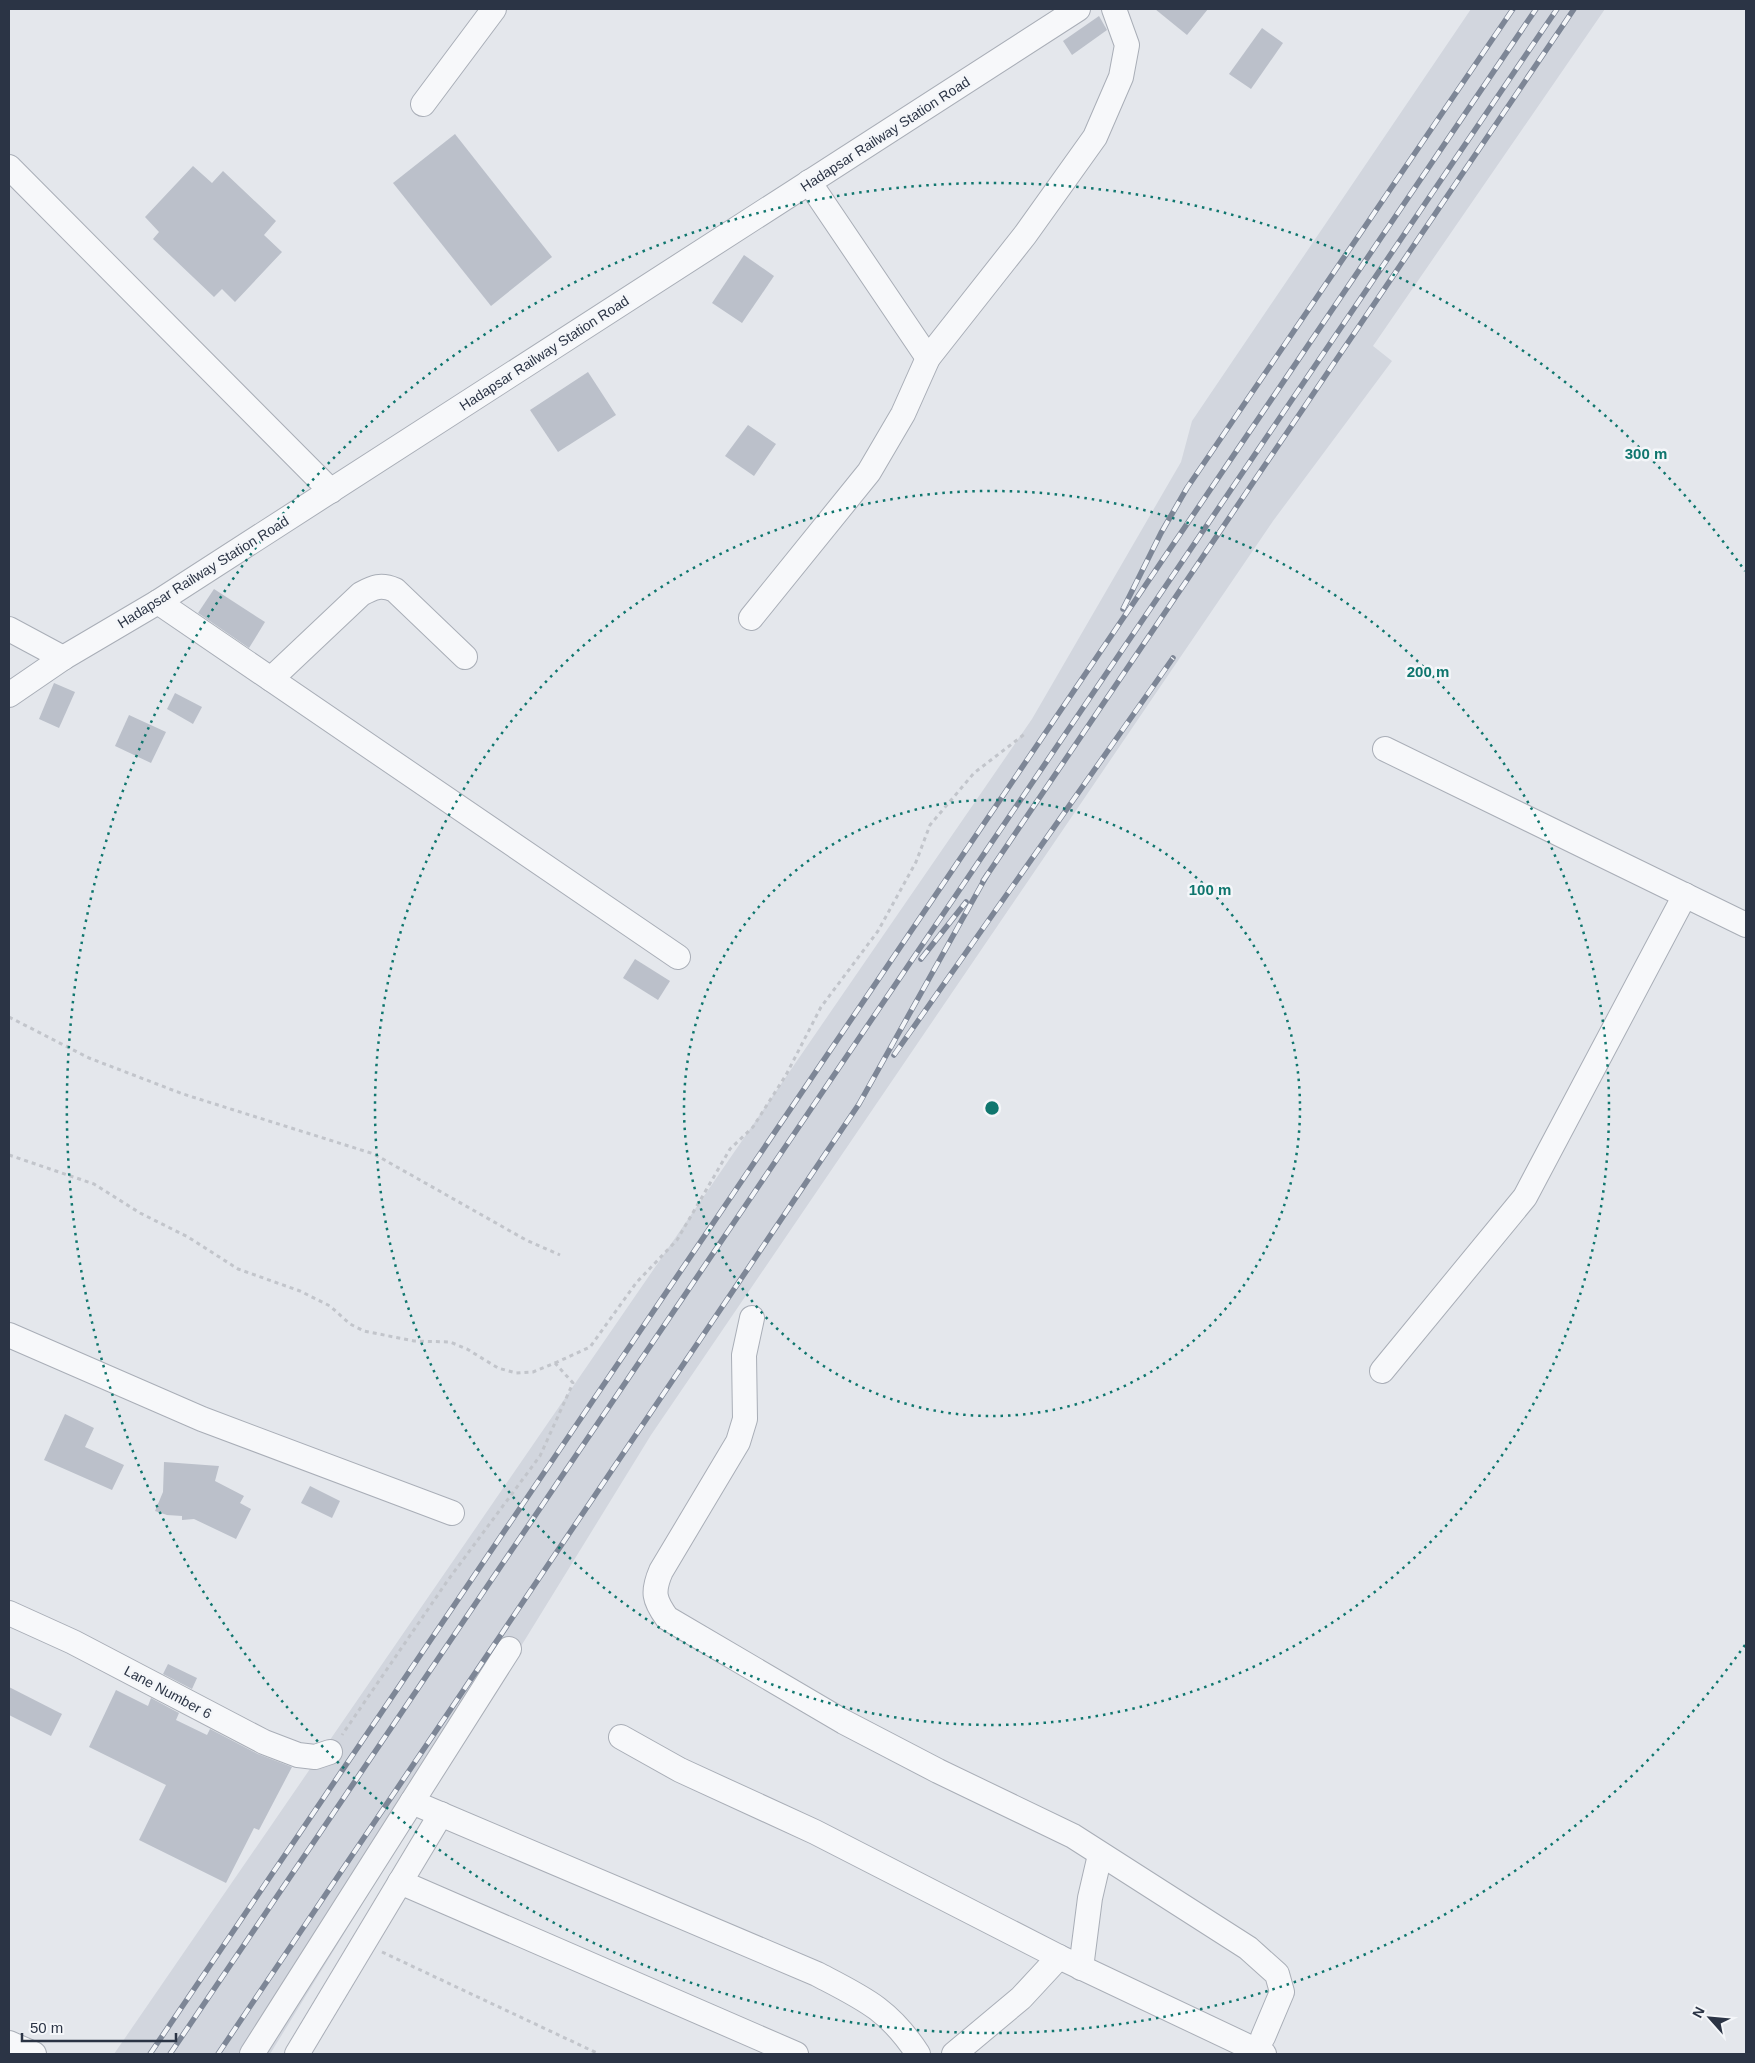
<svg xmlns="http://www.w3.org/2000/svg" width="1755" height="2063" viewBox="0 0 1755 2063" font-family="Arial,sans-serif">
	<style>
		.built { fill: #d2d6de }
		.building { fill: #bbc0ca }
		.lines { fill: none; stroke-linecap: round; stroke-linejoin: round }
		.minor-casing { stroke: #a9aeb7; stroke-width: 26 }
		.path { stroke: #c2c5cb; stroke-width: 3; stroke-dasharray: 4 4; stroke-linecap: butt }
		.minor { stroke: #f7f8fa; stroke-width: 24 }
		.rail-casing { stroke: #7d8696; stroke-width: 5.5 }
		.rail { stroke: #f4f6f9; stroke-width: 4; stroke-dasharray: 11; stroke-linecap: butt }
		.ring { fill: none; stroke: #0f766e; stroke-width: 2.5; stroke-dasharray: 2.5 5 }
		.labels { text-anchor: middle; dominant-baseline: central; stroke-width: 5; stroke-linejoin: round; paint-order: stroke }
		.street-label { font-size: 14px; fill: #2b3445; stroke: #f4f6f9 }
		.centre { fill: #0f766e; stroke: #f4f6f9; stroke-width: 2.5 }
		.ring-label { font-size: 15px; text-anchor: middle; font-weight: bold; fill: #0f766e; stroke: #f4f6f9; stroke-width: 5; stroke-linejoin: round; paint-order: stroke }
	</style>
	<rect width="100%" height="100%" fill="#e4e7ec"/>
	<polygon class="built" points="1471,9 1605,9 1373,346 1392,361 1273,521 651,1435 270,2054 114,2054 1032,719 1181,462 1192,421"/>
	<g class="building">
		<polygon points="1155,9 1208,9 1187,35"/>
		<polygon points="1099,16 1107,30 1072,55 1063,41"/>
		<polygon points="1262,28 1283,43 1251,89 1229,74"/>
		<polygon points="455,134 552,257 491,306 393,183"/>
		<polygon points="193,166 212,183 223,171 276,221 264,235 282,252 235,302 222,289 214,297 153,239 159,232 145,217"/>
		<polygon points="744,255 774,276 742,323 712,303"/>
		<polygon points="588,372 616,415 558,452 530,410"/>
		<polygon points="748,425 776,444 754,476 725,456"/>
		<polygon points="214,589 265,622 249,648 198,613"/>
		<polygon points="54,683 75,692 59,728 39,719"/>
		<polygon points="175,693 202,707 193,724 167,709"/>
		<polygon points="129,715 166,732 151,763 115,746"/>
		<polygon points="635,959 670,981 658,1000 623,978"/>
		<polygon points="65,1414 94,1428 85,1447 124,1465 112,1490 44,1460"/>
		<polygon points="164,1462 219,1466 215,1481 244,1496 240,1503 251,1509 236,1539 194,1519 182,1520 182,1516 167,1515 155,1511 163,1492"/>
		<polygon points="310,1486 340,1501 332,1518 301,1503"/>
		<polygon points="168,1664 197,1678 192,1689 163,1674"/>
		<polygon points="9,1687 62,1714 51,1736 9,1715"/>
		<polygon points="116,1690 148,1706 151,1698 179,1713 176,1720 207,1735 210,1729 258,1754 292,1767 259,1830 254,1828 226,1883 139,1840 166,1785 89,1747"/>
	</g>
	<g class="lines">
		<g class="minor-casing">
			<g id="minor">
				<polyline points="423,104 494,9"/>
				<polyline points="9,167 331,491"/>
				<polyline points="809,182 928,358"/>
				<polyline points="158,602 678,957"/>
				<polyline points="751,618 869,472 903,414 928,358 1025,235 1095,137 1121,77 1127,45 1114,9"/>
				<polyline points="9,629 63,658"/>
				<path d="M271 679 361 594C374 587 381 584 395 590L465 657"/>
				<polyline points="9,695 63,658 158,602 1078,9"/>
				<polyline points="1385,749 1746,925"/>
				<path d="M752 1318 744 1355 745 1419 738 1442 661 1571C652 1592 654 1600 667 1618L844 1722 938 1771 1073 1836 1248 1948 1277 1974 1282 1992 1263 2037"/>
				<polyline points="9,1335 202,1419 452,1513"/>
				<polyline points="1382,1371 1525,1197 1685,895"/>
				<polyline points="9,1613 73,1642 264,1742 298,1755 315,1757 330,1752"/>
				<polyline points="621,1737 680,1770 815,1832 1059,1957 1264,2054"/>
				<path d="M412 1802 817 1974C863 1998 889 2009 918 2054"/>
				<polyline points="400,1882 796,2054"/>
				<polyline points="1081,1968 1090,1898 1100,1855"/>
				<polyline points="9,2043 34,2054"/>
				<polyline points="252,2054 509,1649"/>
				<polyline points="297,2054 441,1814"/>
				<polyline points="954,2054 1021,1998 1059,1957"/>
			</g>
		</g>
		<g class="path">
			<polyline points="9,1017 89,1058 183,1094 374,1154 526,1240 560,1255"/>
			<polyline points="9,1155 94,1184 140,1213 188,1237 238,1269 300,1291 330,1306 350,1324 364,1331 414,1341 450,1342 467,1349 498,1368 516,1373 533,1372 555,1363 573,1383 540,1456 448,1580 342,1735"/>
			<polyline points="555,1363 590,1347 636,1283 677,1240 730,1149 753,1127 786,1075 821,1007 878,931 916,862 930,825 974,773 1026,733"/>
			<polyline points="382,1952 599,2054"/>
		</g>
		<use href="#minor" class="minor"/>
		<g class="rail-casing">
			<g id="rail">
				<polyline points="1123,609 1161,533 1187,488 1513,9"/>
				<polyline points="983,881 1574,9"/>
				<polyline points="921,959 966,902"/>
				<polyline points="894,1055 1173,658"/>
				<polyline points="150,2054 1536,9"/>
				<polyline points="170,2054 1557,9"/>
				<polyline points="218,2054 859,1104 987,875"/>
			</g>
		</g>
		<use href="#rail" class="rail"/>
	</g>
	<g class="ring">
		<circle cx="992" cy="1108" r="308"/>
		<circle cx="992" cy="1108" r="617"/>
		<path d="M1745 1645A925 925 0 1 1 1745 571"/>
	</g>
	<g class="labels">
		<g class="street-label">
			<text transform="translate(885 134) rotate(-33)">Hadapsar Railway Station Road</text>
			<text transform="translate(544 353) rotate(-33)">Hadapsar Railway Station Road</text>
			<text transform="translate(203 572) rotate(-32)">Hadapsar Railway Station Road</text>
			<text transform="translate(168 1692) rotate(28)">Lane Number 6</text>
		</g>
	</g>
	<circle cx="992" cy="1108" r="8" class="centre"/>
	<g class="ring-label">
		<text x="1646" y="459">300 m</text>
		<text x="1428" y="677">200 m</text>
		<text x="1210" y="895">100 m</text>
	</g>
	<rect width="1755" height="2063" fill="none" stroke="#2b3445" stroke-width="20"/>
	<g transform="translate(1710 2018) rotate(297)" stroke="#f4f6f9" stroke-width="4" paint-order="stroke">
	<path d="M0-4L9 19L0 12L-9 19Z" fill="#2b3445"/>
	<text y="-8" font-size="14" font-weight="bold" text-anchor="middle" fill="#2b3445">N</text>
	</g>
	<path d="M22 2033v8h154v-8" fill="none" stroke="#2b3445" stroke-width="2.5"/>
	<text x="30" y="2033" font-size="15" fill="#2b3445" stroke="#f4f6f9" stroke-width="4" paint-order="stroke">50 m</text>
</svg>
